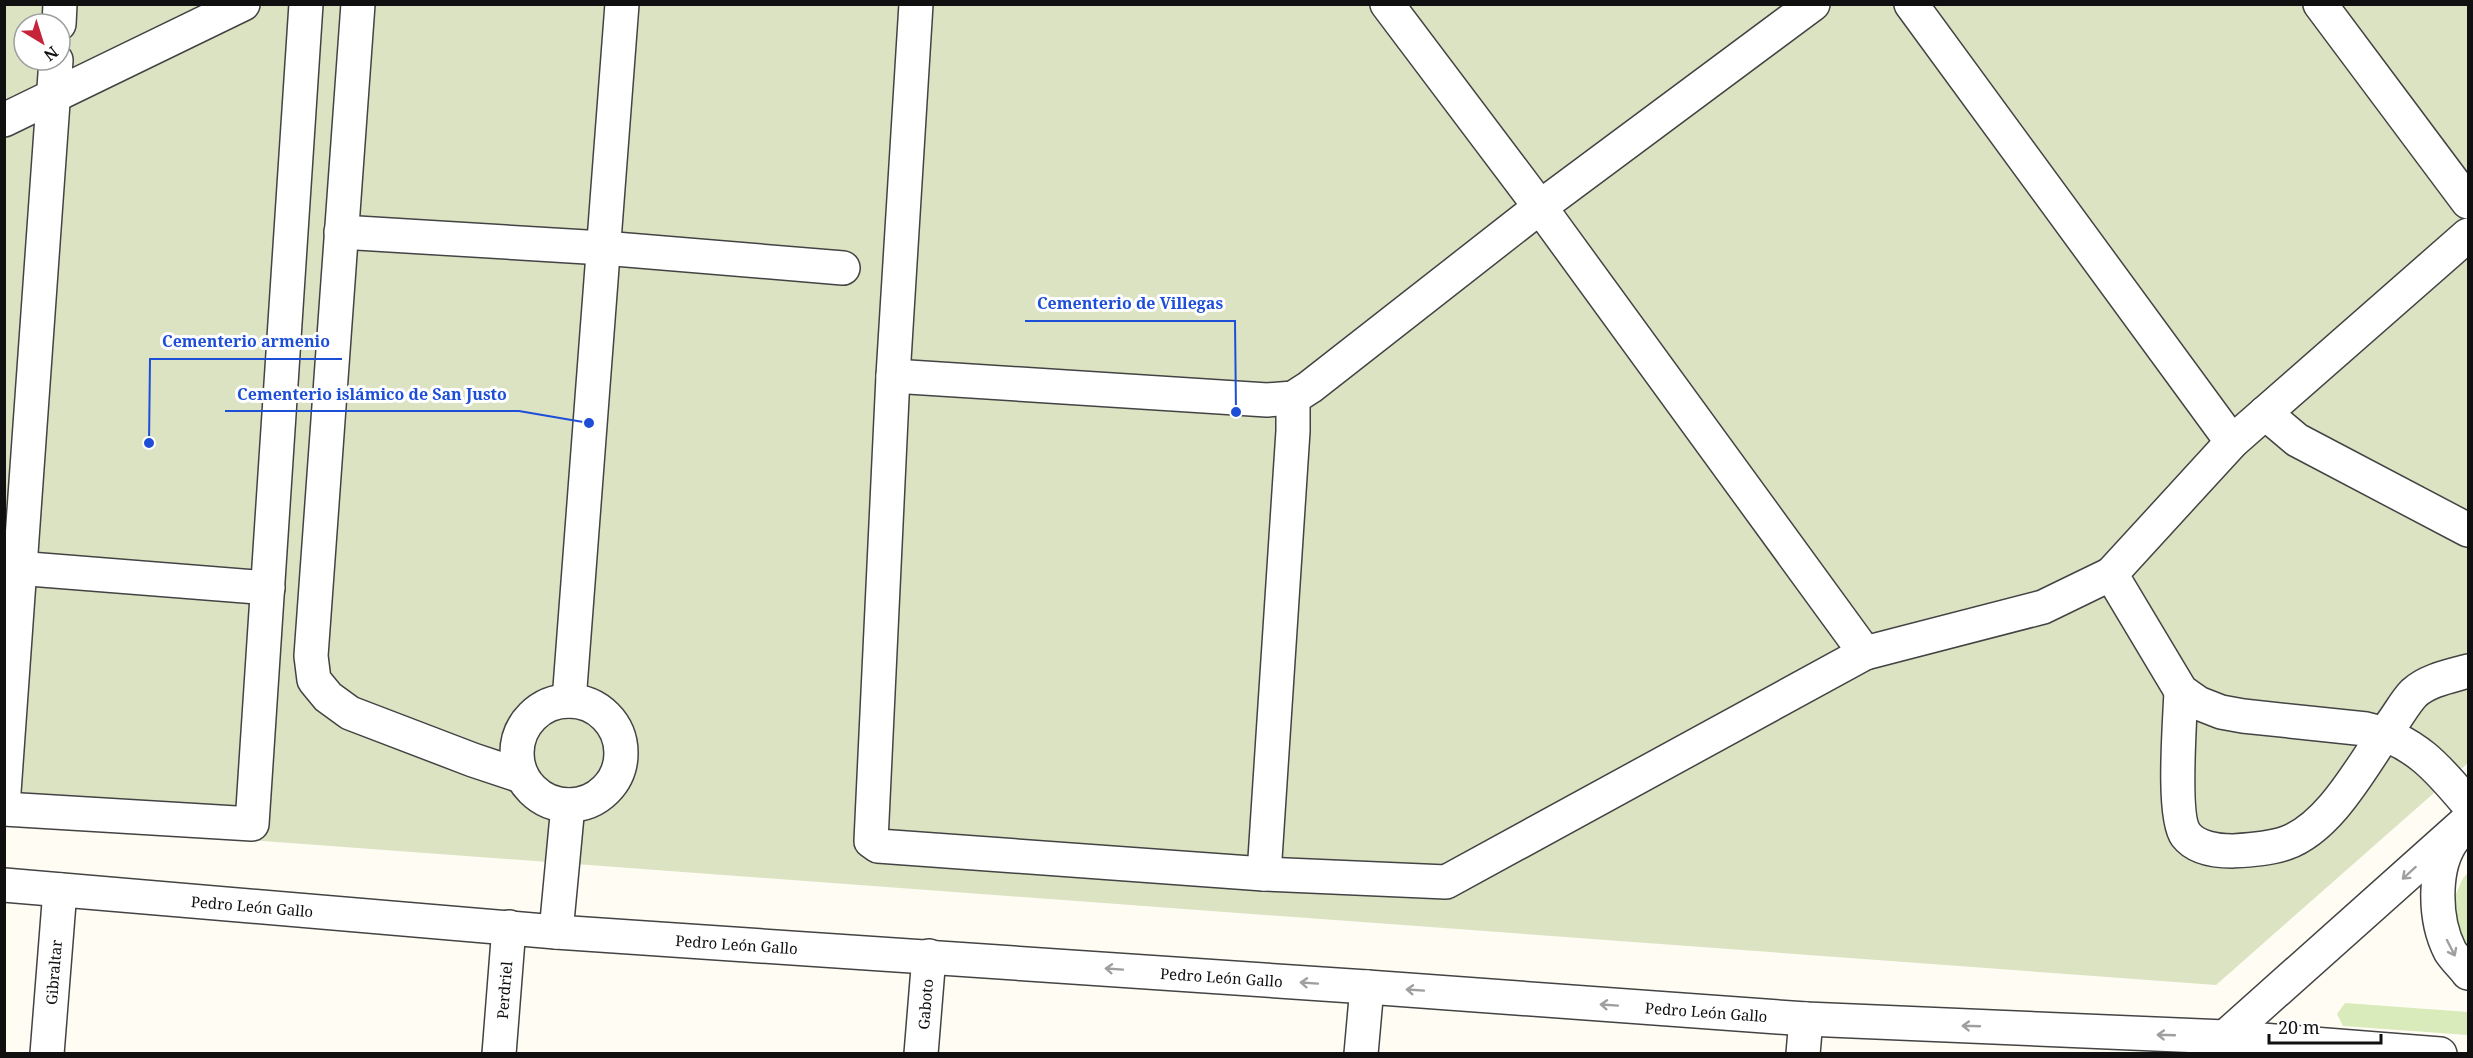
<svg xmlns="http://www.w3.org/2000/svg" width="2473" height="1058" viewBox="0 0 2473 1058" font-family="'Noto Serif',serif">
	<style>
		.green { fill: #d9ebbb }
		.cemetery { fill: #dbe3c3; fill-rule: evenodd }
		.lines { fill: none; stroke-linecap: round; stroke-linejoin: round }
		.minor-casing { stroke: #434343; stroke-width: 36 }
		.minor { stroke: #fff; stroke-width: 33 }
		.oneway { stroke: #9f9f9f }
		.labels { text-anchor: middle; dominant-baseline: central; stroke-width: 6; stroke-linejoin: round; paint-order: stroke }
		.street-label { font-size: 15px; fill: #101010; stroke: #fff }
		.leader { fill: none; stroke: #1d4ed8; stroke-width: 2 }
		.callout-dot { fill: #1d4ed8; stroke: #fff; stroke-width: 2 }
		.callout-label { font-size: 16px; text-anchor: middle; font-weight: bold; fill: #1d4ed8; stroke: #fff; stroke-width: 6; stroke-linejoin: round; paint-order: stroke }
	</style>
	<rect width="100%" height="100%" fill="#fffcf3"/>
	<g class="green">
		<polygon points="2468,873 2468,959 2457,942 2454,898 2463,878"/>
		<polygon points="2345,1003 2468,1012 2468,1035 2343,1026 2337,1014"/>
	</g>
	<path class="cemetery" d="M4 5H2468V763L2216 985 263 841 5 825ZM24 24H60V60H24Z"/>
	<g class="lines">
		<g class="minor-casing">
			<g id="minor">
				<polyline points="358,4 311,656 314,680 328,697 350,713 473,760 521,776"/>
				<polyline points="916,4 893,376 871,841 878,846 1264,874 1446,882 1865,653"/>
				<polyline points="1387,4 1540,207 1865,653 2043,607 2111,574"/>
				<polyline points="1911,4 2232,442"/>
				<polyline points="2320,4 2468,202"/>
				<polyline points="59,24 60,4"/>
				<polyline points="4,120 243,4"/>
				<polyline points="341,232 603,248 843,268"/>
				<path d="M2468 235 2232 442 2111 574 2181 691 2198 703 2221 712 2243 716 2366 729C2414 740 2438 768 2468 804"/>
				<polyline points="893,376 1267,400 1293,398 1310,387 1540,207 1813,4"/>
				<polyline points="2265,413 2297,440 2468,530"/>
				<polyline points="4,567 268,588"/>
				<path d="M2181 691C2180 718 2172 817 2186 835 2196 848 2217 851 2232 851 2249 850 2269 849 2286 843 2331 827 2363 764 2390 726 2398 716 2405 702 2414 693 2428 680 2451 676 2468 671"/>
				<polyline points="569,701 622,4"/>
				<circle cx="569" cy="753" r="52"/>
				<polyline points="4,792 56,60"/>
				<polyline points="4,809 252,824 306,4"/>
				<path d="M2455 837C2432 865 2434 920 2450 951 2455 959 2463 966 2468 973"/>
				<polyline points="1264,874 1293,431 1293,398"/>
				<path id="s1" d="M4 885 556 932 1367 987 1806 1019 2225 1037 2440 1054"/>
				<polyline points="556,932 568,805"/>
				<polyline points="2225,1037 2468,820"/>
				<path id="s2" d="M47 1054 60 890"/>
				<path id="s3" d="M499 1054 509 927"/>
				<path id="s4" d="M921 1054 929 956"/>
				<polyline points="1361,1054 1367,987"/>
				<polyline points="1803,1054 1806,1019"/>
			</g>
		</g>
		<use href="#minor" class="minor"/>
	</g>
	<defs><path id="oneway-shaft" d="M-6 0H5M1.5-3L5.5 0L1.5 3" fill="none" stroke-width="1.6" stroke-linecap="round" stroke-linejoin="round" transform="scale(1.5)"/></defs>
	<g class="oneway">
		<use href="#oneway-shaft" transform="translate(2409 873) rotate(138)"/>
		<use href="#oneway-shaft" transform="translate(2451 948) rotate(63)"/>
		<use href="#oneway-shaft" transform="translate(1114 969) rotate(-176)"/>
		<use href="#oneway-shaft" transform="translate(1309 983) rotate(-176)"/>
		<use href="#oneway-shaft" transform="translate(1415 990) rotate(-176)"/>
		<use href="#oneway-shaft" transform="translate(1609 1005) rotate(-176)"/>
		<use href="#oneway-shaft" transform="translate(1971 1026) rotate(-178)"/>
		<use href="#oneway-shaft" transform="translate(2166 1035) rotate(-178)"/>
	</g>
	<g class="labels">
		<g class="street-label">
			<text stroke="none"><textPath href="#s1" startOffset="249">Pedro León Gallo</textPath></text>
			<text stroke="none"><textPath href="#s1" startOffset="735">Pedro León Gallo</textPath></text>
			<text stroke="none"><textPath href="#s2" startOffset="82">Gibraltar</textPath></text>
			<text stroke="none"><textPath href="#s1" startOffset="1221">Pedro León Gallo</textPath></text>
			<text stroke="none"><textPath href="#s3" startOffset="64">Perdriel</textPath></text>
			<text stroke="none"><textPath href="#s4" startOffset="50">Gaboto</textPath></text>
			<text stroke="none"><textPath href="#s1" startOffset="1707">Pedro León Gallo</textPath></text>
		</g>
	</g>
	<path class="leader" d="M1236 412L1235 321H1025M149 443L150 359H342M589 423L519 411H225"/>
	<g class="callout-dot">
		<circle cx="1236" cy="412" r="6"/>
		<circle cx="149" cy="443" r="6"/>
		<circle cx="589" cy="423" r="6"/>
	</g>
	<g class="callout-label">
		<text x="1130" y="309">Cementerio de Villegas</text>
		<text x="246" y="347">Cementerio armenio</text>
		<text x="372" y="400">Cementerio islámico de San Justo</text>
	</g>
	<rect width="2473" height="1058" fill="none" stroke="#101010" stroke-width="12"/>
	<g transform="translate(42 42) rotate(142)"><circle r="28" fill="#ffffff" stroke="#9f9f9f" stroke-width="1.5"/>
	<path d="M0-4.5L10 22L0 15L-10 22Z" fill="#c5243a"/>
	<text y="-9" font-size="16" font-weight="bold" text-anchor="middle" fill="#101010">N</text>
	</g>
	<path d="M2269 1034v9h112v-9" fill="none" stroke="#101010" stroke-width="3"/>
	<text x="2278" y="1034" font-size="18" fill="#101010" stroke="#ffffff" stroke-width="4.5" paint-order="stroke">20 m</text>
</svg>
